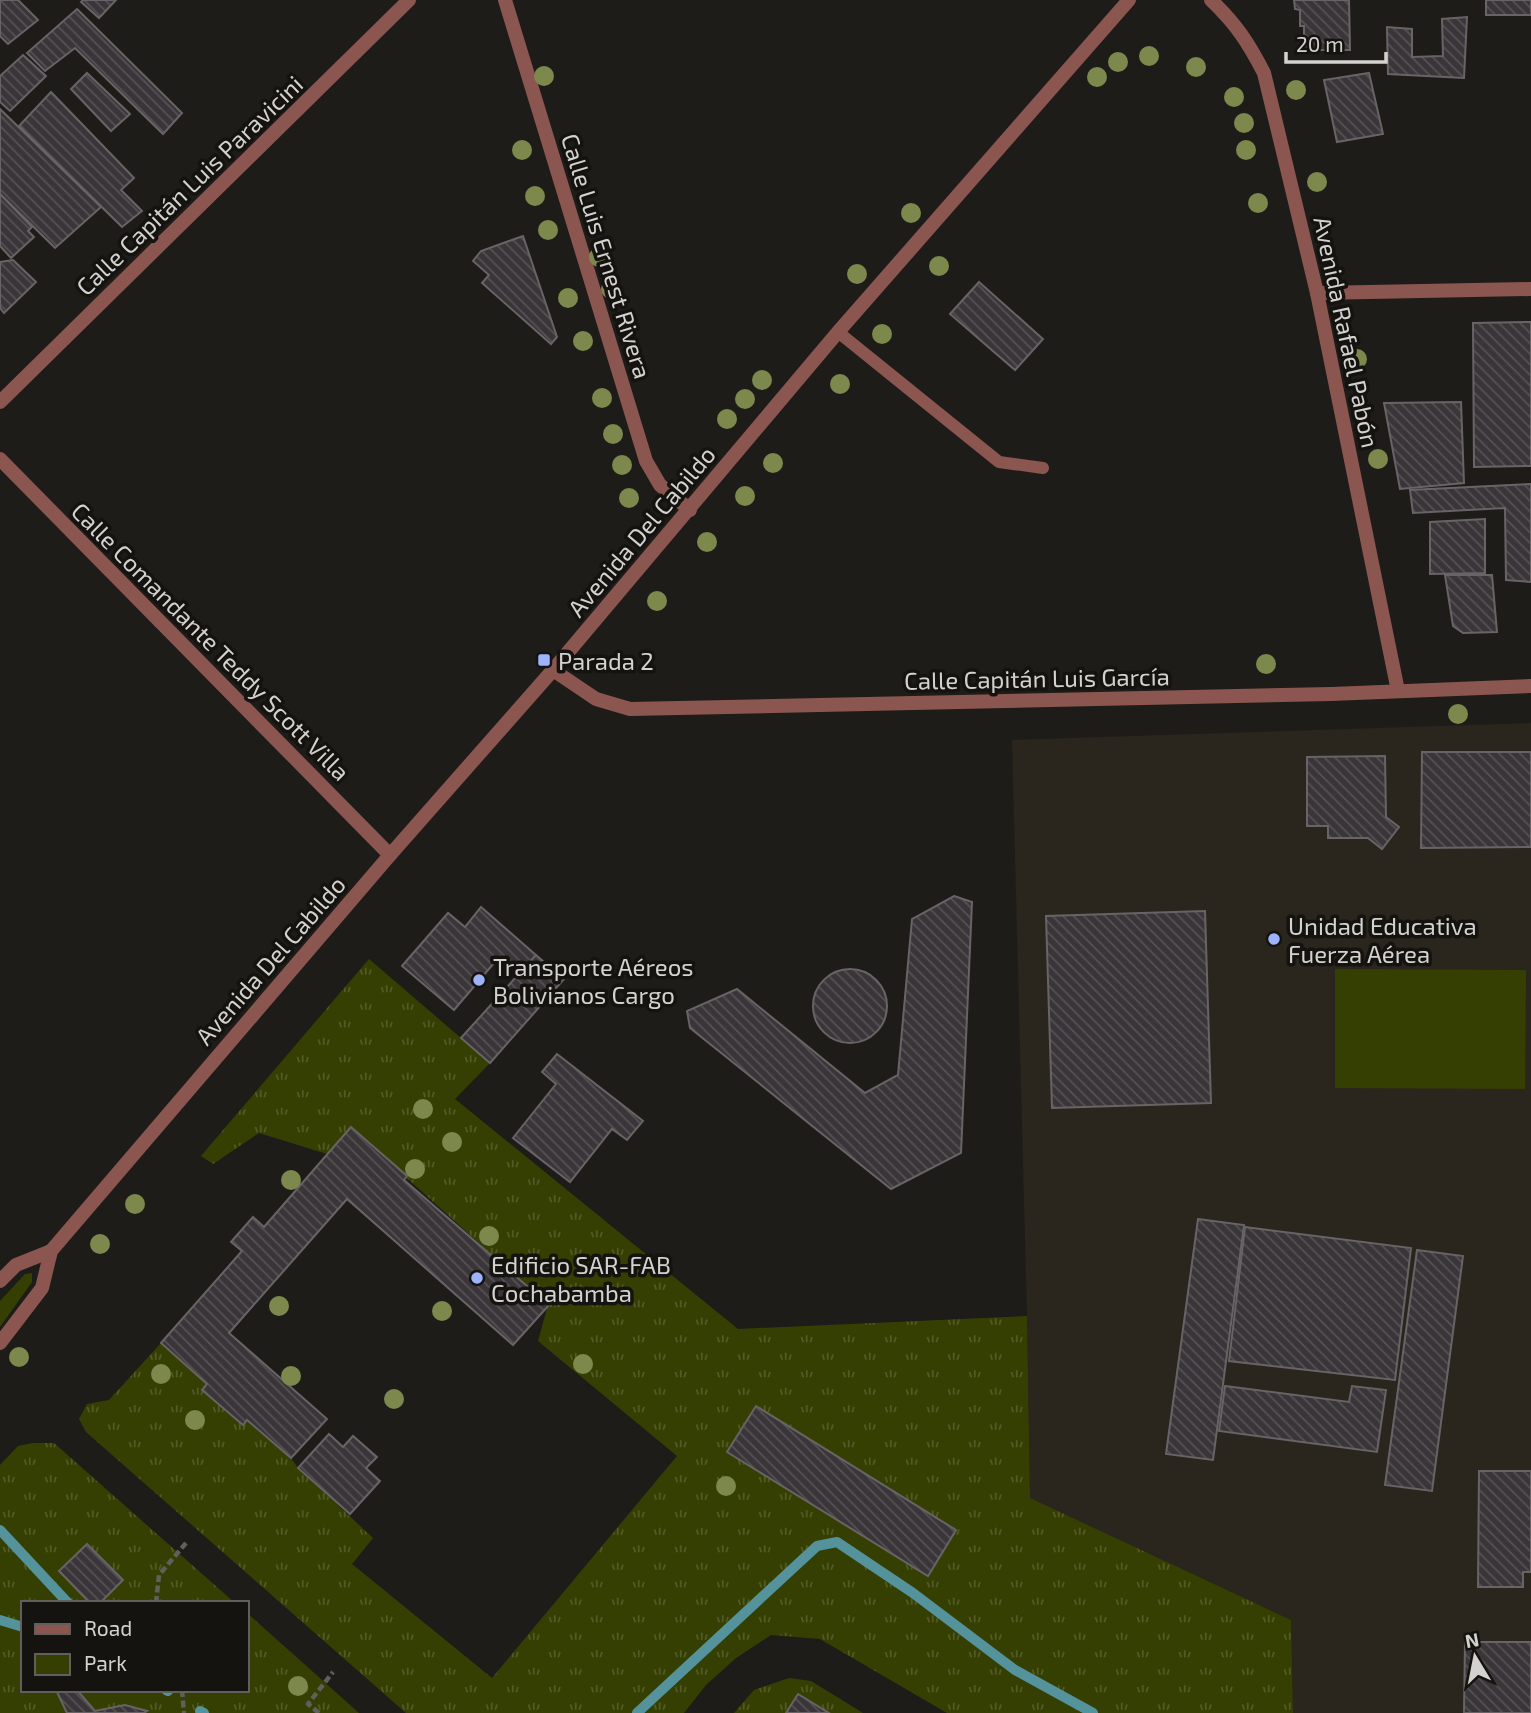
<svg xmlns="http://www.w3.org/2000/svg" width="1531" height="1713" viewBox="0 0 1531 1713" font-family="'Exo 2',sans-serif">
	<style>
		.built { fill: #2a261d }
		.grass { fill: url(#grass-tufts) }
		.park { fill: #363f02 }
		.lines { fill: none; stroke-linecap: round; stroke-linejoin: round }
		.stream { stroke: #54929c; stroke-width: 10 }
		.building { fill: url(#building-back-hatch); stroke: #686366; stroke-width: 2 }
		.path { stroke: #615f5c; stroke-width: 4.5; stroke-dasharray: 7 3.5; stroke-linecap: butt }
		.service { stroke: #8c5650; stroke-width: 12 }
		.minor { stroke: #8c5650; stroke-width: 14 }
		.tree { fill: #7d884c }
		.poi-dot { fill: #9eb3fd; stroke: #15130f; stroke-width: 2.5 }
		.labels { text-anchor: middle; dominant-baseline: central; stroke-width: 7; stroke-linejoin: round; paint-order: stroke }
		.street-label { font-size: 24px; fill: #d3d2cf; stroke: #15130f }
		.poi-label { font-size: 24px; fill: #d3d2cf; stroke: #15130f; text-anchor: start }
	</style>
	<defs>
		<pattern id="grass-tufts" width="24" height="20" patternUnits="userSpaceOnUse" patternTransform="scale(1.75)"><rect width="24" height="20" fill="#363f02"/><path d="M3 7l-1-3M5 7V3M7 7l1-3M15 17l-1-3M17 17v-4M19 17l1-3" fill="none" stroke="#525a26"/></pattern>
		<pattern id="building-back-hatch" width="6" height="6" patternUnits="userSpaceOnUse" patternTransform="scale(1.75)"><rect width="6" height="6" fill="#393538"/><path d="M-1 5l2 2M0 0l6 6M5-1l2 2" fill="none" stroke="#555154"/></pattern>
	</defs>
	<rect width="100%" height="100%" fill="#1e1c18"/>
	<polygon class="built" points="1531,723 1531,1713 1293,1713 1291,1620 1030,1498 1027,1316 1012,740"/>
	<g class="grass">
		<polygon points="369,959 490,1063 455,1099 738,1329 1027,1316 1030,1498 1291,1620 1293,1713 947,1713 820,1639 771,1635 736,1658 706,1685 684,1713 406,1713 86,1432 79,1419 87,1404 109,1400 161,1343 207,1384 243,1425 247,1420 291,1458 298,1468 373,1538 352,1564 492,1678 677,1456 538,1341 548,1305 351,1128 327,1154 259,1133 213,1164 201,1156"/>
		<polygon points="33,1443 54,1443 235,1603 23,1603 23,1690 247,1690 247,1613 359,1713 0,1713 0,1465 18,1446"/>
		<polygon points="789,1678 811,1681 863,1713 829,1713 798,1694 786,1713 734,1713 754,1690"/>
	</g>
	<g class="park">
		<polygon points="1335,969 1526,970 1525,1089 1335,1088"/>
		<polygon points="32,1273 32,1282 0,1327 0,1301 25,1274"/>
	</g>
	<g class="lines">
		<g class="stream">
			<polyline points="0,1530 68,1603"/>
			<polyline points="0,1620 23,1627"/>
			<polyline points="166,1690 168,1691"/>
			<polyline points="200,1711 204,1713"/>
			<polyline points="637,1713 817,1546 837,1542 913,1593 1015,1670 1093,1713"/>
		</g>
	</g>
	<g class="building">
		<polygon points="0,0 18,0 38,20 8,44 0,36"/>
		<polygon points="83,0 116,0 99,18 81,2"/>
		<polygon points="1294,0 1349,0 1350,50 1304,50 1304,26 1300,26 1300,10 1295,9"/>
		<rect x="1486" y="0" width="45" height="15"/>
		<polygon points="77,9 182,113 163,134 75,48 45,71 27,53"/>
		<polygon points="1467,17 1464,78 1388,74 1387,27 1412,29 1412,57 1443,56 1442,19"/>
		<polygon points="23,55 46,76 10,111 0,102 0,76"/>
		<polygon points="87,73 130,114 111,131 71,89"/>
		<polygon points="1369,73 1383,134 1337,142 1324,80"/>
		<polygon points="51,92 134,178 121,190 142,211 122,227 19,126"/>
		<polygon points="0,109 101,207 55,248 0,194"/>
		<polygon points="0,194 32,227 28,231 34,237 11,258 0,246"/>
		<polygon points="523,236 557,337 551,344 482,283 489,275 473,261 481,251"/>
		<polygon points="13,260 36,282 4,313 0,308 0,262"/>
		<polygon points="979,282 1043,339 1015,370 950,314"/>
		<polygon points="1531,322 1531,466 1474,467 1473,323"/>
		<polygon points="1461,402 1464,483 1400,489 1384,403"/>
		<polygon points="1531,484 1531,582 1506,580 1505,508 1413,513 1410,490"/>
		<polygon points="1485,519 1485,573 1430,574 1430,522"/>
		<polygon points="1445,575 1492,575 1497,632 1463,633 1453,626"/>
		<polygon points="1422,752 1531,752 1531,847 1421,848"/>
		<polygon points="1385,756 1386,817 1399,827 1382,849 1368,838 1328,838 1328,826 1307,826 1307,757"/>
		<polygon points="954,896 972,902 961,1153 891,1189 690,1028 687,1011 737,989 865,1093 898,1075 912,919"/>
		<polygon points="481,907 536,955 521,973 500,956 454,1010 402,966 448,913 465,927"/>
		<polygon points="1205,911 1211,1103 1052,1108 1046,916"/>
		<polygon points="536,955 564,979 490,1063 461,1038"/>
		<circle cx="850" cy="1006" r="37"/>
		<polygon points="557,1054 643,1121 627,1140 612,1129 570,1182 513,1138 556,1084 542,1072"/>
		<polygon points="351,1127 407,1176 404,1180 549,1305 513,1345 347,1199 229,1333 327,1419 291,1458 247,1420 243,1425 202,1390 207,1384 161,1343 242,1251 231,1242 253,1217 264,1227"/>
		<polygon points="1198,1219 1244,1225 1213,1460 1166,1454"/>
		<polygon points="1245,1227 1411,1248 1395,1380 1229,1361"/>
		<polygon points="1417,1250 1463,1256 1432,1491 1385,1485"/>
		<polygon points="1225,1386 1349,1402 1352,1386 1386,1390 1377,1452 1219,1431"/>
		<polygon points="756,1406 956,1530 928,1576 727,1452"/>
		<polygon points="329,1434 343,1447 353,1436 377,1457 366,1468 380,1481 350,1514 298,1468"/>
		<polygon points="1479,1471 1531,1471 1531,1572 1523,1572 1523,1587 1478,1587"/>
		<polygon points="87,1544 123,1580 100,1603 90,1603 59,1571"/>
		<polygon points="1465,1642 1531,1642 1531,1713 1464,1713"/>
		<polygon points="56,1690 77,1690 95,1711 125,1705 147,1711 144,1713 67,1713"/>
		<polygon points="798,1694 829,1713 786,1713"/>
	</g>
	<g class="lines">
		<g class="path">
			<polyline points="156,1603 159,1575 186,1543"/>
			<polyline points="182,1690 184,1713"/>
			<polyline points="319,1713 308,1704 333,1672"/>
		</g>
		<polyline class="service" points="838,332 999,462 1043,468"/>
		<g class="minor">
			<polyline points="505,0 646,461 660,485 690,510"/>
			<path d="M1211 0C1236 24 1248 42 1264 73L1317 293 1398 691"/>
			<polyline points="1317,293 1531,289"/>
			<polyline points="0,402 409,0"/>
			<polyline points="0,459 390,855"/>
			<polyline points="553,670 596,699 630,709 1331,694 1531,686"/>
			<polyline points="0,1281 16,1265 51,1251"/>
			<polyline points="0,1343 42,1288 51,1251 390,855 553,670 838,332 1129,0"/>
		</g>
	</g>
	<g class="tree">
		<circle cx="1149" cy="56" r="10"/>
		<circle cx="1118" cy="62" r="10"/>
		<circle cx="1196" cy="67" r="10"/>
		<circle cx="544" cy="76" r="10"/>
		<circle cx="1097" cy="77" r="10"/>
		<circle cx="1296" cy="90" r="10"/>
		<circle cx="1234" cy="97" r="10"/>
		<circle cx="1244" cy="123" r="10"/>
		<circle cx="522" cy="150" r="10"/>
		<circle cx="1246" cy="150" r="10"/>
		<circle cx="1317" cy="182" r="10"/>
		<circle cx="535" cy="196" r="10"/>
		<circle cx="1258" cy="203" r="10"/>
		<circle cx="911" cy="213" r="10"/>
		<circle cx="548" cy="230" r="10"/>
		<circle cx="599" cy="257" r="10"/>
		<circle cx="939" cy="266" r="10"/>
		<circle cx="857" cy="274" r="10"/>
		<circle cx="611" cy="289" r="10"/>
		<circle cx="568" cy="298" r="10"/>
		<circle cx="882" cy="334" r="10"/>
		<circle cx="583" cy="341" r="10"/>
		<circle cx="1357" cy="359" r="10"/>
		<circle cx="762" cy="380" r="10"/>
		<circle cx="840" cy="384" r="10"/>
		<circle cx="602" cy="398" r="10"/>
		<circle cx="745" cy="399" r="10"/>
		<circle cx="727" cy="419" r="10"/>
		<circle cx="613" cy="434" r="10"/>
		<circle cx="1378" cy="459" r="10"/>
		<circle cx="773" cy="463" r="10"/>
		<circle cx="622" cy="465" r="10"/>
		<circle cx="745" cy="496" r="10"/>
		<circle cx="629" cy="498" r="10"/>
		<circle cx="707" cy="542" r="10"/>
		<circle cx="657" cy="601" r="10"/>
		<circle cx="1266" cy="664" r="10"/>
		<circle cx="1458" cy="714" r="10"/>
		<circle cx="423" cy="1109" r="10"/>
		<circle cx="452" cy="1142" r="10"/>
		<circle cx="415" cy="1169" r="10"/>
		<circle cx="291" cy="1180" r="10"/>
		<circle cx="135" cy="1204" r="10"/>
		<circle cx="489" cy="1236" r="10"/>
		<circle cx="100" cy="1244" r="10"/>
		<circle cx="279" cy="1306" r="10"/>
		<circle cx="442" cy="1311" r="10"/>
		<circle cx="19" cy="1357" r="10"/>
		<circle cx="583" cy="1364" r="10"/>
		<circle cx="161" cy="1374" r="10"/>
		<circle cx="291" cy="1376" r="10"/>
		<circle cx="394" cy="1399" r="10"/>
		<circle cx="195" cy="1420" r="10"/>
		<circle cx="726" cy="1486" r="10"/>
		<circle cx="298" cy="1686" r="10"/>
	</g>
	<g class="poi-dot">
		<rect x="537" y="653" width="14" height="14" rx="3.5"/>
		<circle cx="1274" cy="939" r="7"/>
		<circle cx="479" cy="980" r="7"/>
		<circle cx="477" cy="1278" r="7"/>
	</g>
	<g class="labels">
		<g class="street-label">
			<text transform="translate(189 185) rotate(-44)">Calle Capitán Luis Paravicini</text>
			<text transform="translate(607 256) rotate(73)">Calle Luis Ernest Rivera</text>
			<text transform="translate(1347 332) rotate(78)">Avenida Rafael Pabón</text>
			<text transform="translate(641 531) rotate(-50)">Avenida Del Cabildo</text>
			<text transform="translate(211 641) rotate(45)">Calle Comandante Teddy Scott Villa</text>
			<text transform="translate(1037 678) rotate(-1)">Calle Capitán Luis García</text>
			<text transform="translate(270 960) rotate(-49)">Avenida Del Cabildo</text>
		</g>
		<g class="poi-label">
			<text x="558" y="660">Parada 2</text>
			<text x="1288" y="925">Unidad Educativa<tspan x="1288" dy="28">Fuerza Aérea</tspan></text>
			<text x="493" y="966">Transporte Aéreos<tspan x="493" dy="28">Bolivianos Cargo</tspan></text>
			<text x="491" y="1264">Edificio SAR-FAB<tspan x="491" dy="28">Cochabamba</tspan></text>
		</g>
	</g>
	<rect x="21" y="1601" width="228" height="91" fill="#15130f" stroke="#615f5c" stroke-width="2"/>
	<rect x="35" y="1624" width="35" height="10" fill="#8c5650" stroke="#615f5c" stroke-width="2"/>
	<text x="84" y="1636" font-size="21" fill="#d3d2cf">Road</text>
	<rect x="35" y="1654" width="35" height="21" fill="#363f02" stroke="#615f5c" stroke-width="2"/>
	<text x="84" y="1671" font-size="21" fill="#d3d2cf">Park</text>
	<g transform="translate(1475 1657) rotate(350)" stroke="#15130f" stroke-width="5" paint-order="stroke">
	<path d="M0-5L12 26L0 18L-12 26Z" fill="#d3d2cf"/>
	<text y="-10" font-size="19" font-weight="bold" text-anchor="middle" fill="#d3d2cf">N</text>
	</g>
	<path d="M1286 52v10h100v-10" fill="none" stroke="#d3d2cf" stroke-width="3.5"/>
	<text x="1296" y="52" font-size="21" fill="#d3d2cf" stroke="#15130f" stroke-width="5" paint-order="stroke">20 m</text>
</svg>
